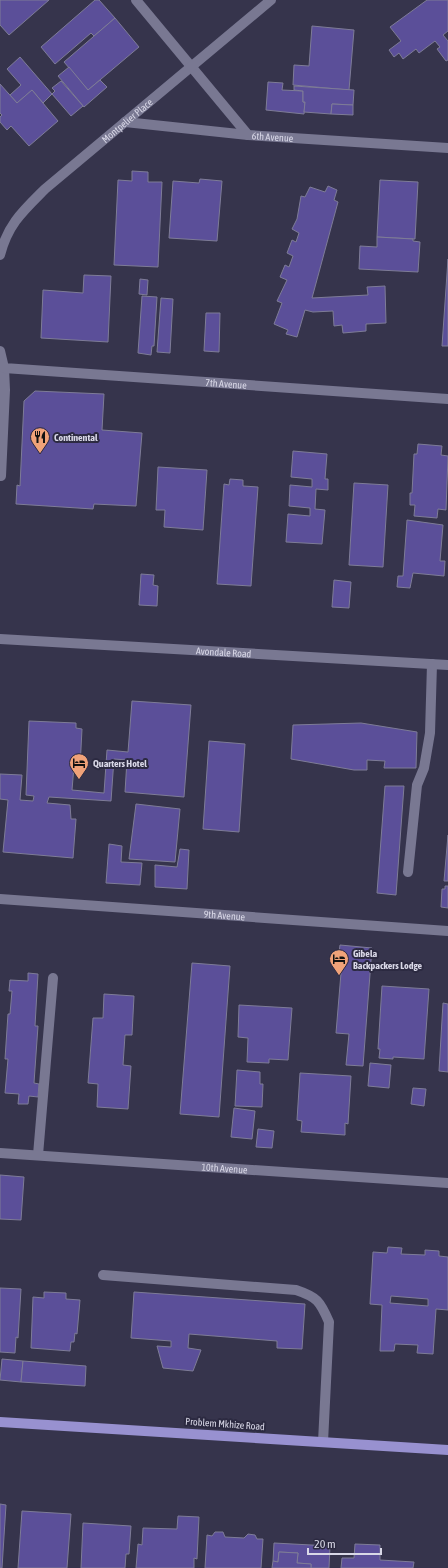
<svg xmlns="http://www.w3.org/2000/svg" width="448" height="1568" viewBox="0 0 448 1568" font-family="'Asap Condensed',sans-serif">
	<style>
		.building { fill: #5b4f99; stroke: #7e7c97; fill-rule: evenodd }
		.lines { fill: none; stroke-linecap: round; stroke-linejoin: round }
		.service { stroke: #797892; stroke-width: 10 }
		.minor { stroke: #797892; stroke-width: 10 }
		.primary { stroke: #9891d0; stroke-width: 10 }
		.labels { text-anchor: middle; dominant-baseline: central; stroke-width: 4; stroke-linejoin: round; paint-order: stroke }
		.street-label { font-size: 10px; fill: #d9d8e7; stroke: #2c2a41 }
		.poi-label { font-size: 10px; font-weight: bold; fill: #d9d8e7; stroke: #2c2a41; text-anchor: start }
	</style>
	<rect width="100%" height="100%" fill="#36344c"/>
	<g class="building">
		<polygon points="0,0 49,0 9,35 0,25"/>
		<polygon points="95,0 99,0 115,18 94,36 91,33 55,64 41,47"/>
		<polygon points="427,0 448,0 448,31 443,35 448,41 448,60 446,61 437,49 440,47 435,41 419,53 416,49 403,59 399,53 394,57 389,50 401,41 390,27"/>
		<polygon points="115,18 139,47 88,90 64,62"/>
		<polygon points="312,26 354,30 349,90 293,85 294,65 309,66"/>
		<polygon points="20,57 52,94 43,103 32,90 17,103 10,95 21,85 7,69"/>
		<polygon points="69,67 88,90 100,80 107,87 84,107 58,76"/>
		<polygon points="61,81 83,106 71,116 52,94 55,91 52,88"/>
		<polygon points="268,82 283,83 282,90 303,91 303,102 305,102 304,114 266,110"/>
		<polygon points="0,84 17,103 32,90 58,121 29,146 11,126 7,130 0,122 0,117 2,115 0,113"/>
		<polygon points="294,86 354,90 353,105 332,104 331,114 304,112 305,102 303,102 303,91 294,90"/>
		<polygon points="332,104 353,105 353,115 331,114"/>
		<polygon points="132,171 148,172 148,182 162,182 158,267 114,265 118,180 132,181"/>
		<polygon points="200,179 222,181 217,241 169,238 173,181 199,183"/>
		<polygon points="380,180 418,182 415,239 377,237"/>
		<polygon points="328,186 337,190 334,200 338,202 312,298 368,295 367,287 385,286 386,323 366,324 366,331 343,333 342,325 334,326 333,311 313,312 305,310 297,337 286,334 288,330 274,324 282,303 277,301 287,280 280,277 285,265 289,267 293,256 287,253 292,240 296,242 299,233 292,229 297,219 301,196 305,197 310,187 325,192"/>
		<polygon points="377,237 413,239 413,241 420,242 418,272 359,269 360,246 377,247"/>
		<polygon points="448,259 448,346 442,346"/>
		<polygon points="84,275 111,276 108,342 41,338 43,290 83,293"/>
		<polygon points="140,279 148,280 147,295 139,294"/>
		<polygon points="142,296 157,297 154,346 152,346 151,355 138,353"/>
		<polygon points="161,298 173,299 170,353 157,352"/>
		<polygon points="206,313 220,313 219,352 204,351"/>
		<polygon points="35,391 104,394 102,430 142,433 136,506 94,504 93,509 16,504 17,485 20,486 24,401"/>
		<polygon points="418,444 442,446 441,455 448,456 446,510 438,509 437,518 414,516 415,505 410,505 410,493 412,493 414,454 417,454"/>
		<polygon points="293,451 327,454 325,479 328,479 328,490 316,489 315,509 325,510 322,544 286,542 288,514 310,516 310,508 289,506 290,485 312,487 312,479 291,477"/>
		<polygon points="158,467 207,470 203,530 164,527 165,510 156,510"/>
		<polygon points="230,479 243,480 243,486 258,487 251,586 217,584 224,484 229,485"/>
		<polygon points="354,483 388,485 383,567 349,565"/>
		<polygon points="407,520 443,525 440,561 445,561 444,576 413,573 410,588 397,587 398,576 403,576"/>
		<polygon points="141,574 154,575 153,585 158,586 157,606 139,605"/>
		<polygon points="334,580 351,582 349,608 332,607"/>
		<polygon points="132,701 191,705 184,797 125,792 127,760 114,759 111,801 49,797 47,803 70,805 71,819 76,819 73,858 3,852 8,800 0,799 0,774 22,775 20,800 33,801 34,796 26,795 29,721 76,723 76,728 82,729 80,768 74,766 72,790 104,793 107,750 128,752"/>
		<polygon points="361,723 417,732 416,768 384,768 385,761 367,760 367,770 354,770 291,759 293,725"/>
		<polygon points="209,741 245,744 239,832 203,829"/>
		<polygon points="385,786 404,786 396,895 377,893"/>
		<polygon points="136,804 180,809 175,862 129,859"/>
		<polygon points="448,835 448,881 444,881"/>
		<polygon points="109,844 122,846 121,862 142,863 140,885 106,883"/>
		<polygon points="180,849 189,850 187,889 155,887 155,865 177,867"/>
		<polygon points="445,886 448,886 448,908 441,907 442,889 445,889"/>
		<polygon points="340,945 372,948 363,1066 346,1065 349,1034 336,1033 342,961 338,961"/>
		<polygon points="192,963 230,966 219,1117 180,1114"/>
		<polygon points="28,973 38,974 35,1026 38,1026 34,1083 39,1084 38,1097 29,1096 28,1104 18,1104 19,1094 5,1093 8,1059 5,1059 8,1014 10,1014 12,991 9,991 10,980 28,981"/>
		<polygon points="382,986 429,989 424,1059 393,1057 393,1059 379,1058 380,1049 378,1049"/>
		<polygon points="104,994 134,996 132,1035 125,1035 123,1065 131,1066 128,1109 97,1107 98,1084 88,1083 93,1018 103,1018"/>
		<polygon points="443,1003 448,1004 448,1072 439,1071"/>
		<polygon points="239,1005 292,1008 288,1060 269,1059 269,1063 247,1062 248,1038 238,1037"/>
		<polygon points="370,1063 391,1065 389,1088 368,1086"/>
		<polygon points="237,1070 260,1072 260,1084 263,1084 262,1107 235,1106"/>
		<polygon points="300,1073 351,1076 348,1124 345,1123 345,1135 301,1132 302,1121 297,1120"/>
		<polygon points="413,1088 426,1089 424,1106 411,1104"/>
		<polygon points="234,1108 255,1111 252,1139 231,1137"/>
		<polygon points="258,1129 274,1131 272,1148 256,1147"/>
		<polygon points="0,1175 24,1177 21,1220 0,1219"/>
		<path d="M388 1247 402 1248 401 1254 425 1255V1250L439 1251V1256L448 1257V1310L436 1309 433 1354 417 1353 418 1345 395 1344 394 1351H380L382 1305 370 1304 373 1252 387 1253ZM391 1296 428 1299V1306L390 1303Z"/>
		<polygon points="0,1288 21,1289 18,1338 16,1337 15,1353 0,1352"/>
		<polygon points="44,1292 66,1293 66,1299 80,1300 77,1334 75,1333 74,1342 71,1342 70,1351 31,1348 33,1297 44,1298"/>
		<polygon points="134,1292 305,1304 302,1349 277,1348 277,1341 189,1334 188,1348 201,1350 193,1371 163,1368 157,1346 171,1347 171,1341 131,1338"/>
		<polygon points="2,1359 23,1361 21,1382 0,1380"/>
		<polygon points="23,1361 86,1366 85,1386 21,1382"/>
		<polygon points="0,1504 6,1505 2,1568 0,1568"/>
		<polygon points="22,1511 71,1514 67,1568 18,1568"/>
		<polygon points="178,1516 199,1517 197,1559 194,1558 194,1568 136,1568 138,1544 142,1545 143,1528 177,1529"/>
		<polygon points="83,1523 131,1526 129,1554 126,1554 125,1568 81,1568"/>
		<polygon points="215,1532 223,1532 225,1537 244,1538 248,1534 255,1535 257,1539 263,1539 261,1568 205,1568 207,1535 212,1536"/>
		<polygon points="274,1543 330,1546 329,1568 311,1568 311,1564 297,1563 298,1553 279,1552 278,1562 273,1561"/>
		<polygon points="355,1544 380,1545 380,1560 414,1562 413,1568 341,1568 342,1558 354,1558"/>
		<polygon points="279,1552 298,1553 297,1563 311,1564 311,1568 272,1568 273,1561 278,1562"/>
	</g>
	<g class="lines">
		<g class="service">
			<polyline points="1,476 5,390 4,368"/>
			<polyline points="408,872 417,785 424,768 430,733 432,664"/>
			<polyline points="38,1155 53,978"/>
			<path d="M103 1275 296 1290C317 1297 320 1301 329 1322L323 1442"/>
		</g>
		<g class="minor">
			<path id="s1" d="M136 0 248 135 448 148"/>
			<polyline points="125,122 248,135"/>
			<path id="s2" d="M0 255C8 224 23 211 45 189L271 0"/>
			<path id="s3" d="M0 351 4 368 448 399"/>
			<path id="s4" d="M0 639 448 665"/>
			<path id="s5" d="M0 899 448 931"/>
			<path id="s6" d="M0 1153 448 1183"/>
		</g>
		<polyline class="primary" points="0,1422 448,1450"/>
	</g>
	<defs>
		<g id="restaurant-pin" transform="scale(1)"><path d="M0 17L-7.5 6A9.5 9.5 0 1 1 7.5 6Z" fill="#f0a279" stroke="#2c2a41"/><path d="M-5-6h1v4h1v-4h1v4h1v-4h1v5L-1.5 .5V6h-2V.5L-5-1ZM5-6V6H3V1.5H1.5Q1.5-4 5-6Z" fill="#111"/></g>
		<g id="hotel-pin" transform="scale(1)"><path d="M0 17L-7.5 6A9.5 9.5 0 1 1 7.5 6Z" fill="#f0a279" stroke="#2c2a41"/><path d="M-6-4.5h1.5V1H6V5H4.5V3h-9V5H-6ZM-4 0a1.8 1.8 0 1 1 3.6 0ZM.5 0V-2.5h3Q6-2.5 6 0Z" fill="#111"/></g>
	</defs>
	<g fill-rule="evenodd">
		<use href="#restaurant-pin" x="40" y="437"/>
		<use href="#hotel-pin" x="79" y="763"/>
		<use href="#hotel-pin" x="339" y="959"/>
	</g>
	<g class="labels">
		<g class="street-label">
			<text stroke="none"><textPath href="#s2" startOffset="188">Montpelier Place</textPath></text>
			<text stroke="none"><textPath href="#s1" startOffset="200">6th Avenue</textPath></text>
			<text stroke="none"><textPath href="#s3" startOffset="240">7th Avenue</textPath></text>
			<text stroke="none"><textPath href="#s4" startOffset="224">Avondale Road</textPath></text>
			<text stroke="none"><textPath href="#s5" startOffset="225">9th Avenue</textPath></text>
			<text stroke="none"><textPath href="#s6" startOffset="225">10th Avenue</textPath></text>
			<text transform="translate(225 1424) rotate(4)">Problem Mkhize Road</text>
		</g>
		<g class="poi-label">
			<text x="54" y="437">Continental</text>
			<text x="93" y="763">Quarters Hotel</text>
			<text x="353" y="953">Gibela<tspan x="353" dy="12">Backpackers Lodge</tspan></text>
		</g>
	</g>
	<path d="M308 1548v6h73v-6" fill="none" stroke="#d9d8e7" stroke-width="2"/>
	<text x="314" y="1548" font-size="12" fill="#d9d8e7" stroke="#2c2a41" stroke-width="3" paint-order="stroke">20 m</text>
</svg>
